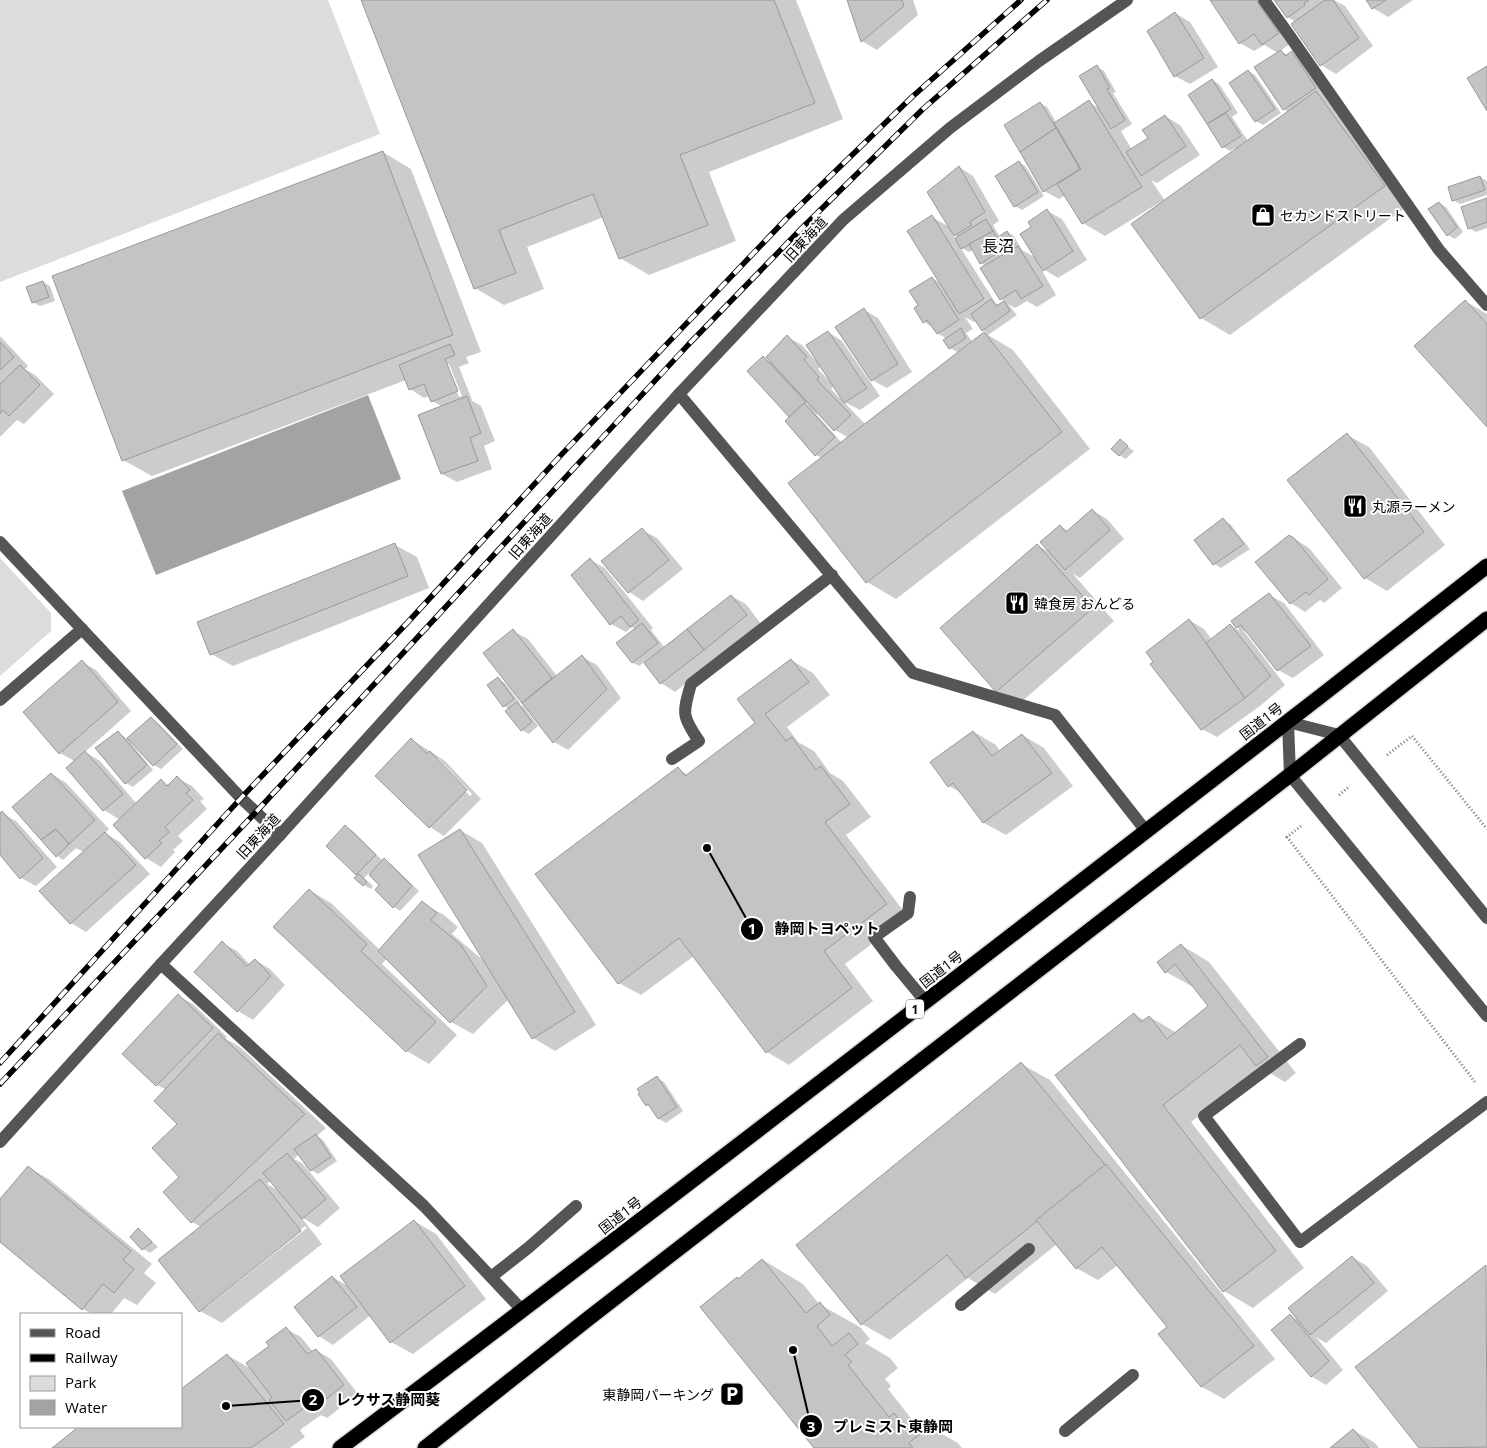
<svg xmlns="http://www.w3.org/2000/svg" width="1487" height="1448" viewBox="0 0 1487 1448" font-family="'Open Sans','Noto Sans JP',sans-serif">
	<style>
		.green { fill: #dcdcdc }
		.water { fill: #a3a3a3 }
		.shadow { fill: #0003; fill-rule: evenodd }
		.building { fill: #c4c4c4; stroke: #999 }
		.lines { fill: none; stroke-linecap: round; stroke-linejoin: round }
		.highway-casing { stroke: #dbdbdb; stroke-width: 18 }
		.path { stroke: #777; stroke-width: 3; stroke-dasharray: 1 2.5; stroke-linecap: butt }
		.minor { stroke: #555; stroke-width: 12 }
		.highway { stroke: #000; stroke-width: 15 }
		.rail-casing { stroke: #000; stroke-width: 5.5 }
		.rail { stroke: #fff; stroke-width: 4; stroke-dasharray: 11; stroke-linecap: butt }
		.labels { text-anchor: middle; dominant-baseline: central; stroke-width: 4; stroke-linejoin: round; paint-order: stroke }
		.shield { fill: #fff; stroke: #4c4c4c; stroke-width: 1 }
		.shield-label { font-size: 12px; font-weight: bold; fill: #000 }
		.poi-label { font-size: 14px; fill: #000; stroke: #fff; text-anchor: start }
		.street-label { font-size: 14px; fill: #000; stroke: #fff }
		.quarter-label { font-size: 16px; fill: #000; stroke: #fff }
		.leader { fill: none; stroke: #000; stroke-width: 2 }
		.callout-dot { fill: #000; stroke: #fff; stroke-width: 2 }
		.mark-label { font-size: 15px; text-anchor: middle; font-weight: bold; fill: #fff }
		.callout-label { font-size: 15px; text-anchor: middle; font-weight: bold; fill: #000; stroke: #fff; stroke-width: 4; stroke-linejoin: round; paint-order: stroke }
	</style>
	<rect width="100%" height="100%" fill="#fff"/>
	<g class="green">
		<polygon points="0,0 328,0 380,134 0,282"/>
		<polygon points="0,558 51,613 51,631 0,676"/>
	</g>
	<polygon class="water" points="368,395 401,479 156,575 122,491"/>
	<g class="shadow">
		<polygon points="362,0 796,0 843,119 709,172 736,241 649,275 620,258 604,217 527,247 544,289 504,305 475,288"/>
		<polygon points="848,0 913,0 918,15 877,50 862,41"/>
		<polygon points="1211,0 1264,0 1293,42 1280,51 1288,55 1292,53 1307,61 1413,202 1230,335 1201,318 1162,201 1105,236 1083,223 1066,195 1059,199 1044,191 1040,103 1047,107 1056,122 1089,102 1100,109 1097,67 1104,71 1116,92 1113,93 1132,124 1121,131 1132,150 1149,139 1165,116 1180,125 1200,155 1157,183 1151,180 1165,201 1236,149 1235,148 1230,151 1223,147 1190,95 1212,80 1219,84 1238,113 1232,117 1248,141 1288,112 1284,109 1256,68 1278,53 1264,45 1254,51 1240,43"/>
		<polygon points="1276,0 1334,0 1345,6 1373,46 1336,74 1321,65 1296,22 1287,17"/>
		<polygon points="1368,0 1413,0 1388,17 1373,8"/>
		<polygon points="1175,13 1190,22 1218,67 1190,84 1175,76"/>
		<polygon points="1248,71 1255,75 1281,113 1263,125 1256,121"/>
		<path d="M383 152 411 169 481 352 466 357 469 363 459 367 472 400H471L481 406 495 441 484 446 492 469 457 482 442 474 420 416 443 407 432 401 430 396 424 398 410 389 406 380 152 476 123 460ZM446 364H449L462 396 459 397Z"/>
		<polygon points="1019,162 1026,167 1044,196 1022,210 1015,206"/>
		<path d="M959 167 973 176 999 221 993 225 1000 237 1007 232 1014 236 1022 250 1036 258 1033 228 1047 211 1062 219 1087 260 1058 278 1040 267 1056 295 1037 307 1027 301 1015 308 1008 304 1017 315 988 335 1013 350 1090 449 896 599 867 582 822 458 816 455 791 417 749 371 763 358 773 363 787 337 802 345 815 360 828 332 842 341 880 396 860 410 844 402 866 425 959 353 950 348 947 339 937 333 934 328 924 322 920 305 932 278 941 283 932 217 951 228ZM951 232 959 237 955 239ZM960 247 969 252 973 250 981 263 986 266 1001 299 1005 302 999 306 995 302ZM965 317 974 322 976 321 982 330 986 332 973 343 966 333 973 329ZM821 366 832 381 830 382 818 369ZM834 385 843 401 831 389ZM819 412 835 430 849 438 842 443 816 414Z"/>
		<polygon points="1480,177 1487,181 1487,195 1460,204 1453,200"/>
		<polygon points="1487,199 1487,228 1476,232 1469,228"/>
		<polygon points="1439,203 1446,207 1463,232 1455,239 1448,235"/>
		<polygon points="43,282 50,286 55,301 40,306 33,302"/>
		<polygon points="1465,301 1487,314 1487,425"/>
		<polygon points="864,310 878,318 912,372 887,388 872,380"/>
		<polygon points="0,336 28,366 25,369 35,375 54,394 24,424 17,420 0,437"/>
		<polygon points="1347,435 1369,447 1445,545 1387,591 1365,578"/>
		<polygon points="1120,441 1134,451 1126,459 1119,455"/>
		<polygon points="1092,510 1107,519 1124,539 1080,578 1073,574 1114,621 1019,704 997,691 1037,545 1051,553 1060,526 1068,531"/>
		<polygon points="1223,520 1230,524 1250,549 1221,568 1214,564 1195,541"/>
		<polygon points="642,530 657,538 683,569 643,601 629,592"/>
		<polygon points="1290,536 1309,548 1342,588 1324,603 1320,600 1305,612 1291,603 1257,563"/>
		<polygon points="395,545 417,557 429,588 233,666 211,654"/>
		<polygon points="590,560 605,568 653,628 651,630 665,648 731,596 746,604 761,624 675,692 661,683 644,662 639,666 632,662 636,629 632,627 626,632 611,624"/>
		<polygon points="1269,595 1284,603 1324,655 1293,678 1278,670 1250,635 1243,630 1285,685 1260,706 1217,737 1202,729 1189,620 1204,629 1212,640 1231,626 1240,631 1233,622"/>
		<polygon points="513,631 528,639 557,676 582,657 597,665 621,698 568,750 554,742 485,654"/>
		<polygon points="791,660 813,673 830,695 787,727 798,742 814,751 830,773 843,781 871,817 846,835 908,917 845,964 873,1001 789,1065 767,1052 694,956 641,995 619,983 678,768 688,775 757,724"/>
		<polygon points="82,662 96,670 131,711 85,752 100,761 137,804 161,781 170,786 177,778 192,786 204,799 200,801 207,809 178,836 183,841 173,850 175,852 161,867 146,858 115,825 120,820 104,810 68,768 76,762 60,753"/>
		<polygon points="498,679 505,683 520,703 519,704 524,707 538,726 529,734 522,730 509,709 504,706"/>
		<polygon points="151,719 158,723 183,749 161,769 154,765 133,742 131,743 153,770 133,787 126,783 97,749 118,732 127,739"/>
		<polygon points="974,732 996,745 1000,751 1022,735 1044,748 1073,786 1006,835 984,823 963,794 949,786"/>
		<path d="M411 739 445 761 481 799 444 836 430 827ZM435 758H438L472 794 470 796Z"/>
		<polygon points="52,774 66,783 109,829 105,833 120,842 150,874 86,932 71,923 41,891 84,852 76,848 63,860 57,856"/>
		<polygon points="2,813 16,821 57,867 36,886 21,878 0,853 0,814"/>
		<polygon points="345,826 352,830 383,861 391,864 419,891 400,911 394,907 381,885 369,873 364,878 373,886 371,889 364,885 359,876 357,874"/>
		<polygon points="460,830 482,843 596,1025 555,1051 533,1038 509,999 473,1034 451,1022 387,958 382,964 457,1035 429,1064 407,1051 275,927 309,890 331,903 380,950 422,903 444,915 458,927 452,934 484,961"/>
		<polygon points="222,943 237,951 250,965 255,960 270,969 285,985 253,1020 238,1011 196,972"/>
		<polygon points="1181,945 1209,962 1296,1073 1285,1082 1261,1068 1191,1122 1304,1268 1253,1308 1224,1291 1056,1075 1134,1014 1145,1021 1150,1017 1177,1033 1210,1007 1195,988 1166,972"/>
		<path d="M178 996 193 1004 227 1037 226 1039 240 1047 326 1128 317 1136 323 1140 337 1161 318 1174 311 1170 299 1154 294 1159 302 1163 340 1208 318 1227 301 1217 322 1244 222 1323 200 1311 201 1227 192 1222 165 1192 181 1177 179 1124 167 1090 157 1085ZM271 1180 281 1192 267 1184ZM305 1226 307 1228 205 1308V1305Z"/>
		<polygon points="1021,1064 1050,1080 1275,1359 1224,1399 1202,1387 1160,1335 1168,1327 1118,1265 1098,1280 1076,1268 1057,1244 995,1294 968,1278 890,1340 862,1324"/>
		<polygon points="657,1078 664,1082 683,1111 666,1123 659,1119 653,1108 647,1105"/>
		<polygon points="28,1167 50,1180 152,1264 144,1273 156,1283 137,1305 124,1298 111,1314 92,1314 83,1309 0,1241 0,1201"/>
		<polygon points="414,1221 436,1234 486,1299 413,1354 391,1342 371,1315 333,1345 319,1336 295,1307 332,1277 350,1287"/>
		<polygon points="138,1230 145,1234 158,1247 150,1253 143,1249 131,1237"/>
		<polygon points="1352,1257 1367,1266 1388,1291 1326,1343 1316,1337 1343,1370 1326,1385 1311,1376 1290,1316 1300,1321"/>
		<polygon points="763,1260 803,1284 819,1304 860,1327 870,1339 865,1343 890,1358 898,1368 885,1379 891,1386 888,1389 914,1422 917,1420 958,1443 962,1448 815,1448 739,1280"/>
		<polygon points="1486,1266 1487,1448 1420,1448 1357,1367"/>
		<polygon points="286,1329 301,1337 313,1352 316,1350 331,1359 358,1394 327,1418 321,1415 300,1430 305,1437 290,1448 54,1448 80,1427 181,1427 227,1355 253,1370 271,1346"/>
		<polygon points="1353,1430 1375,1443 1379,1448 1332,1448"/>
	</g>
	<g class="building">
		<polygon points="361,0 774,0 815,103 680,155 708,225 619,259 593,194 499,230 516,273 474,289"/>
		<polygon points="847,0 902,0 904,6 861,42"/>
		<polygon points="1210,0 1256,0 1279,33 1262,45 1254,34 1239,44"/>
		<polygon points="1274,0 1309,0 1304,3 1305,5 1287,18"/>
		<polygon points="1325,0 1333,0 1359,38 1320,66 1291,24"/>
		<polygon points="1366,0 1386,0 1372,9"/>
		<polygon points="1175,12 1204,58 1174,77 1147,31"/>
		<polygon points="1281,50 1285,56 1292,51 1316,88 1283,110 1254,67"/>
		<polygon points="1097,65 1110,88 1107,89 1125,120 1111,129 1079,76"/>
		<polygon points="1487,66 1487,111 1467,78"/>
		<polygon points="1248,70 1275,109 1255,122 1229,83"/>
		<polygon points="1212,79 1231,109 1207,124 1188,95"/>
		<polygon points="1316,91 1385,186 1200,319 1131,224"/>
		<polygon points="1089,100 1142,187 1082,224 1057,184 1081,169 1054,123"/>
		<polygon points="1040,102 1056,128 1020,152 1004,125"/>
		<polygon points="1226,113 1241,136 1222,148 1207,124"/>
		<polygon points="1165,115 1186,146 1141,176 1126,152 1148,138 1142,130"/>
		<polygon points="1056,128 1080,169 1043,192 1020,152"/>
		<polygon points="383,151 453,335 122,461 52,276"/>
		<polygon points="1019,161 1038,192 1014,207 995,176"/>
		<polygon points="959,166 985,212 970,222 972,225 954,236 927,192"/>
		<polygon points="1480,176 1485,190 1452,201 1448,187"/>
		<polygon points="1487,198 1487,222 1468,229 1461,207"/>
		<polygon points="1439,202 1457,227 1447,236 1428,209"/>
		<polygon points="1047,209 1073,251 1043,271 1020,234 1031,227 1028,222"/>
		<polygon points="932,215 984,299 959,314 907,231"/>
		<polygon points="986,219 993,231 961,249 955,238"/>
		<polygon points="993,231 1004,249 980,264 969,244"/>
		<polygon points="1007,231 1015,244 1006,250 998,237"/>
		<polygon points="1018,246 1043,286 1021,299 1016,290 1000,300 980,268"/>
		<polygon points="932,277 959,320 937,334 927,320 923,323 914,308 918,305 909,291"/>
		<polygon points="43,281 49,297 32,303 26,287"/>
		<polygon points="991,299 996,306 1004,301 1010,311 982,331 971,314"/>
		<polygon points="1465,300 1487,324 1487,427 1414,346"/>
		<polygon points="864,308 898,364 871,381 835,327"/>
		<polygon points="961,328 966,338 949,349 943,340"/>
		<polygon points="828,331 867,388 844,403 806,345"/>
		<polygon points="984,332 1062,432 866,583 788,483"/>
		<polygon points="787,335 807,357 804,360 819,377 817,380 851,415 834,431 766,357"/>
		<polygon points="0,342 14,357 0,370"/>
		<polygon points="450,344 455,355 445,359 458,391 431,402 424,384 409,390 399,365"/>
		<polygon points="763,356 806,402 789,417 747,371"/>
		<polygon points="20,365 40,385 9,416 3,410 0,414 0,384"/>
		<polygon points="467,396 481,433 470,438 478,461 441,474 418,415"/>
		<polygon points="804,403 835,437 815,456 785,421"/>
		<polygon points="1347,433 1424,532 1364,579 1287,480"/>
		<polygon points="1120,439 1128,446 1119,456 1111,449"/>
		<polygon points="1092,509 1110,530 1065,570 1040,542 1060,525 1066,532"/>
		<polygon points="1223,518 1244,544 1213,565 1194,540"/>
		<polygon points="642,528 669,560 628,593 601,561"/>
		<polygon points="1289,535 1294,538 1328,579 1309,595 1306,592 1290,604 1255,562"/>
		<polygon points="395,543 408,576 210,655 197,622"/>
		<polygon points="1037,544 1093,608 996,692 940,628"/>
		<polygon points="590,558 639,620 630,627 621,616 610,625 571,575"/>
		<polygon points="1269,593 1311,646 1277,671 1241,625 1236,628 1231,621"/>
		<polygon points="731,595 747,615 704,650 687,629"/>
		<polygon points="1189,619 1245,698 1201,730 1150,664 1153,662 1146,652"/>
		<polygon points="642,623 658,643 632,663 616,643"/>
		<polygon points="1230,624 1271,676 1245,698 1206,643"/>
		<polygon points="513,629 552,678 522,703 483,653"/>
		<polygon points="687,629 704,650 660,684 644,663"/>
		<polygon points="582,655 607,689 553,743 522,703"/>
		<polygon points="791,659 809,682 765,714 786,741 792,737 816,770 821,766 850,804 825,822 887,904 824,951 852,988 766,1053 679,938 618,984 535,874 678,767 685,776 755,723 737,699"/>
		<polygon points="82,660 118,702 59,754 23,712"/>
		<polygon points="498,677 514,699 503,707 487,685"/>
		<polygon points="517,702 532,722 521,731 505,711"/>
		<polygon points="151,717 177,744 153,766 127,738"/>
		<polygon points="118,731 147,765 125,784 95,748"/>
		<polygon points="973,731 992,756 1022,734 1052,773 983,823 953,783 948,787 930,762"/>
		<polygon points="411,738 427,754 430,751 467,790 429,828 375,776"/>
		<polygon points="85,751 123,794 103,811 66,768"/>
		<polygon points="51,773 95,820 69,844 56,829 41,840 12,807"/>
		<polygon points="177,776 190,790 186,793 193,800 165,827 169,832 159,841 162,843 145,859 113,825 161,779 167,786"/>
		<polygon points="2,811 43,858 20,879 0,855 0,813"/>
		<polygon points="345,825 376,855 356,875 326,846"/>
		<polygon points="56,829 69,844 56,857 41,840"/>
		<polygon points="460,829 575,1012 532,1039 418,855"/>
		<polygon points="105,832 136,865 70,924 39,891"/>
		<polygon points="384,858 412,886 393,908 375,890 379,885 369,875"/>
		<polygon points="359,874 367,882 363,886 354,878"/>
		<polygon points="309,889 367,944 361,951 436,1022 406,1052 273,927"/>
		<polygon points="422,901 437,913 431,920 461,945 487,986 450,1023 378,951"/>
		<polygon points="222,941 247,966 255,959 271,976 237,1012 194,972"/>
		<polygon points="1181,944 1268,1057 1256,1066 1240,1045 1163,1105 1276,1251 1223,1292 1055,1075 1134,1013 1141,1022 1149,1016 1167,1039 1208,1006 1175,964 1165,973 1157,962"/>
		<polygon points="178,994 213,1028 156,1086 122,1054"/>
		<polygon points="218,1033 305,1114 191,1223 163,1192 179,1177 152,1148 177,1124 154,1101"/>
		<polygon points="1021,1062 1106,1166 966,1278 947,1255 861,1325 796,1245"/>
		<polygon points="657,1076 677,1107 658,1119 648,1104 646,1106 638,1094 640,1093 637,1089"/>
		<polygon points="316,1134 331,1157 310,1171 294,1149"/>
		<polygon points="287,1153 326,1199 302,1219 263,1173"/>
		<polygon points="1106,1164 1254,1346 1201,1387 1158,1334 1167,1327 1102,1247 1076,1269 1036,1220"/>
		<polygon points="28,1166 131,1251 123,1260 134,1269 114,1293 103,1284 82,1310 0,1242 0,1199"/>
		<polygon points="260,1179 301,1231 199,1312 158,1260"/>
		<polygon points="414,1220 465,1286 390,1343 340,1276"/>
		<polygon points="138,1228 152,1242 142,1250 130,1237"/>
		<polygon points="1352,1256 1374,1283 1310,1335 1288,1308"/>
		<polygon points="762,1259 806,1313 820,1302 830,1315 817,1326 832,1346 849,1333 858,1344 845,1355 852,1362 848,1365 889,1417 894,1413 906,1428 917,1418 926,1429 909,1443 913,1448 814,1448 700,1307 737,1277 738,1279"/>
		<polygon points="1486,1265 1487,1447 1419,1448 1355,1367"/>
		<polygon points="332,1276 357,1307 318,1337 294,1307"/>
		<polygon points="1290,1314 1329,1361 1311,1377 1271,1330"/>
		<polygon points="286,1327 307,1354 316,1349 344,1385 311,1411 307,1406 286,1421 269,1400 272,1397 246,1363 269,1346 266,1342"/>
		<polygon points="227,1354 284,1424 251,1448 52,1448 78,1427 181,1427 181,1389"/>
		<polygon points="1353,1429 1369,1448 1330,1448"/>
	</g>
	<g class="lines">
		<g class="highway-casing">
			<g id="highway">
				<path d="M340 1448C544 1295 745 1140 947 985 1127 846 1308 707 1487 566"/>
				<polyline points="425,1448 589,1318 1290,775 1487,619"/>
			</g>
		</g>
		<g class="path">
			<polyline points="1387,755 1412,736 1487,829"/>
			<polyline points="1339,795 1350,786"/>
			<polyline points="1301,826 1287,837 1475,1082"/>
		</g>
		<g class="minor">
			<polyline points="1264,0 1287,32 1439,250 1487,305"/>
			<polyline points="679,394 913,673 1055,715 1146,831"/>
			<polyline points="0,542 241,798 280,835"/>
			<polyline points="0,700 82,629"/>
			<path d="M672 759 699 741C681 715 683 713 691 684L832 575"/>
			<polyline points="910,897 908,913 874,937 896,966 925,1001"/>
			<polyline points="1487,918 1339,735 1288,722 1290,775 1487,1016"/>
			<polyline points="161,964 424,1206 523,1311"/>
			<polyline points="1300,1044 1204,1116 1300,1242 1487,1102"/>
			<polyline points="0,1142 161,964 280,835 679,394 843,220 950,128 1039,61 1127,0"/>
			<polyline points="491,1277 528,1248 576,1206"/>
			<polyline points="961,1305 1029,1249"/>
			<polyline points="1065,1431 1133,1375"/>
		</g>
		<use href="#highway" class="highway"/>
		<g class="rail-casing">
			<g id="rail">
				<polyline points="0,1063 241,798 408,622 562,454 787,218 912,97 1021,0"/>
				<polyline points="0,1084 256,812 688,345 802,228 923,109 1047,0"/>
			</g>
		</g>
		<use href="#rail" class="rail"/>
	</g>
	<defs>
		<g id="shop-square" transform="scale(1.25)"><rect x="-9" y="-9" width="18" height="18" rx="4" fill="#000" stroke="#fff"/><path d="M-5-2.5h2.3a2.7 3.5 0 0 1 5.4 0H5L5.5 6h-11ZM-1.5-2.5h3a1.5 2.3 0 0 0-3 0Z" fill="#fff"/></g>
		<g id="restaurant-square" transform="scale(1.25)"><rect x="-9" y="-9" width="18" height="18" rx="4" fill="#000" stroke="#fff"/><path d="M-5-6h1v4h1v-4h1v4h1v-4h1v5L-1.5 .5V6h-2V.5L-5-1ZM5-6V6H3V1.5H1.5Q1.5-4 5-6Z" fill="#fff"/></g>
		<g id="parking-square" transform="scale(1.25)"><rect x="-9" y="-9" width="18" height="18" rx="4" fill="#000" stroke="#fff"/><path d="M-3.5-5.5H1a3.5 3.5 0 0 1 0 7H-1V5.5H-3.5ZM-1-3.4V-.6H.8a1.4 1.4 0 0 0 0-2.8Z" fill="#fff"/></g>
	</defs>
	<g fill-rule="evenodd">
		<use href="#shop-square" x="1263" y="215"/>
		<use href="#restaurant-square" x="1355" y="506"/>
		<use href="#restaurant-square" x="1017" y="603"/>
		<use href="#parking-square" x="732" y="1394"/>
	</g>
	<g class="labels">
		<rect class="shield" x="906" y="999.5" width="18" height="19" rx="4"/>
		<g class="shield-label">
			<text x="915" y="1009">1</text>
		</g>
		<g class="poi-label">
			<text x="1280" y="215">セカンドストリート</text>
			<text x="1372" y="506">丸源ラーメン</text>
			<text x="1034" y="603">韓食房 おんどる</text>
			<text x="714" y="1394" text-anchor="end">東静岡パーキング</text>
		</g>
		<g class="street-label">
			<text transform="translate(805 239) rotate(-47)">旧東海道</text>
			<text transform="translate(530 536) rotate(-48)">旧東海道</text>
			<text transform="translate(1261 721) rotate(-38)">国道1号</text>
			<text transform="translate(258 836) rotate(-47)">旧東海道</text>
			<text transform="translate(941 969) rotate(-38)">国道1号</text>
			<text transform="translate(620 1215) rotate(-38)">国道1号</text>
		</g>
		<g class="quarter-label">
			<text x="998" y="246">長沼</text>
		</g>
	</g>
	<path class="leader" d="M707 848L752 929M226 1406L313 1400M793 1350L811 1426"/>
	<g class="callout-dot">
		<circle cx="707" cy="848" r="5"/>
		<circle cx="226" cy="1406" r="5"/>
		<circle cx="793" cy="1350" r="5"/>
		<circle cx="752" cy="929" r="12"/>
		<circle cx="313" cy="1400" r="12"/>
		<circle cx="811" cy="1426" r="12"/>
	</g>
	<g class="mark-label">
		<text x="752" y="934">1</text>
		<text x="313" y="1405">2</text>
		<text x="811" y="1432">3</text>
	</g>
	<g class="callout-label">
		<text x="827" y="934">静岡トヨペット</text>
		<text x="388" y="1405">レクサス静岡葵</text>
		<text x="893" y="1432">プレミスト東静岡</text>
	</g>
	<rect x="20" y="1313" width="162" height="115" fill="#ffffff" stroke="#999999"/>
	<rect x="30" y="1329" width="25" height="8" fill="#555555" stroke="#999999"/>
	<text x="65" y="1338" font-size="15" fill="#000000">Road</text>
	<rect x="30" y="1354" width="25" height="8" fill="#000000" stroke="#999999"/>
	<text x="65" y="1363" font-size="15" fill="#000000">Railway</text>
	<rect x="30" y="1376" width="25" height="15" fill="#dcdcdc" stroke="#999999"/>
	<text x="65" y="1388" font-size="15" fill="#000000">Park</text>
	<rect x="30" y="1400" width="25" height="15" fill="#a3a3a3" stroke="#999999"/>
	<text x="65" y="1413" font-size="15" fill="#000000">Water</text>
</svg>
